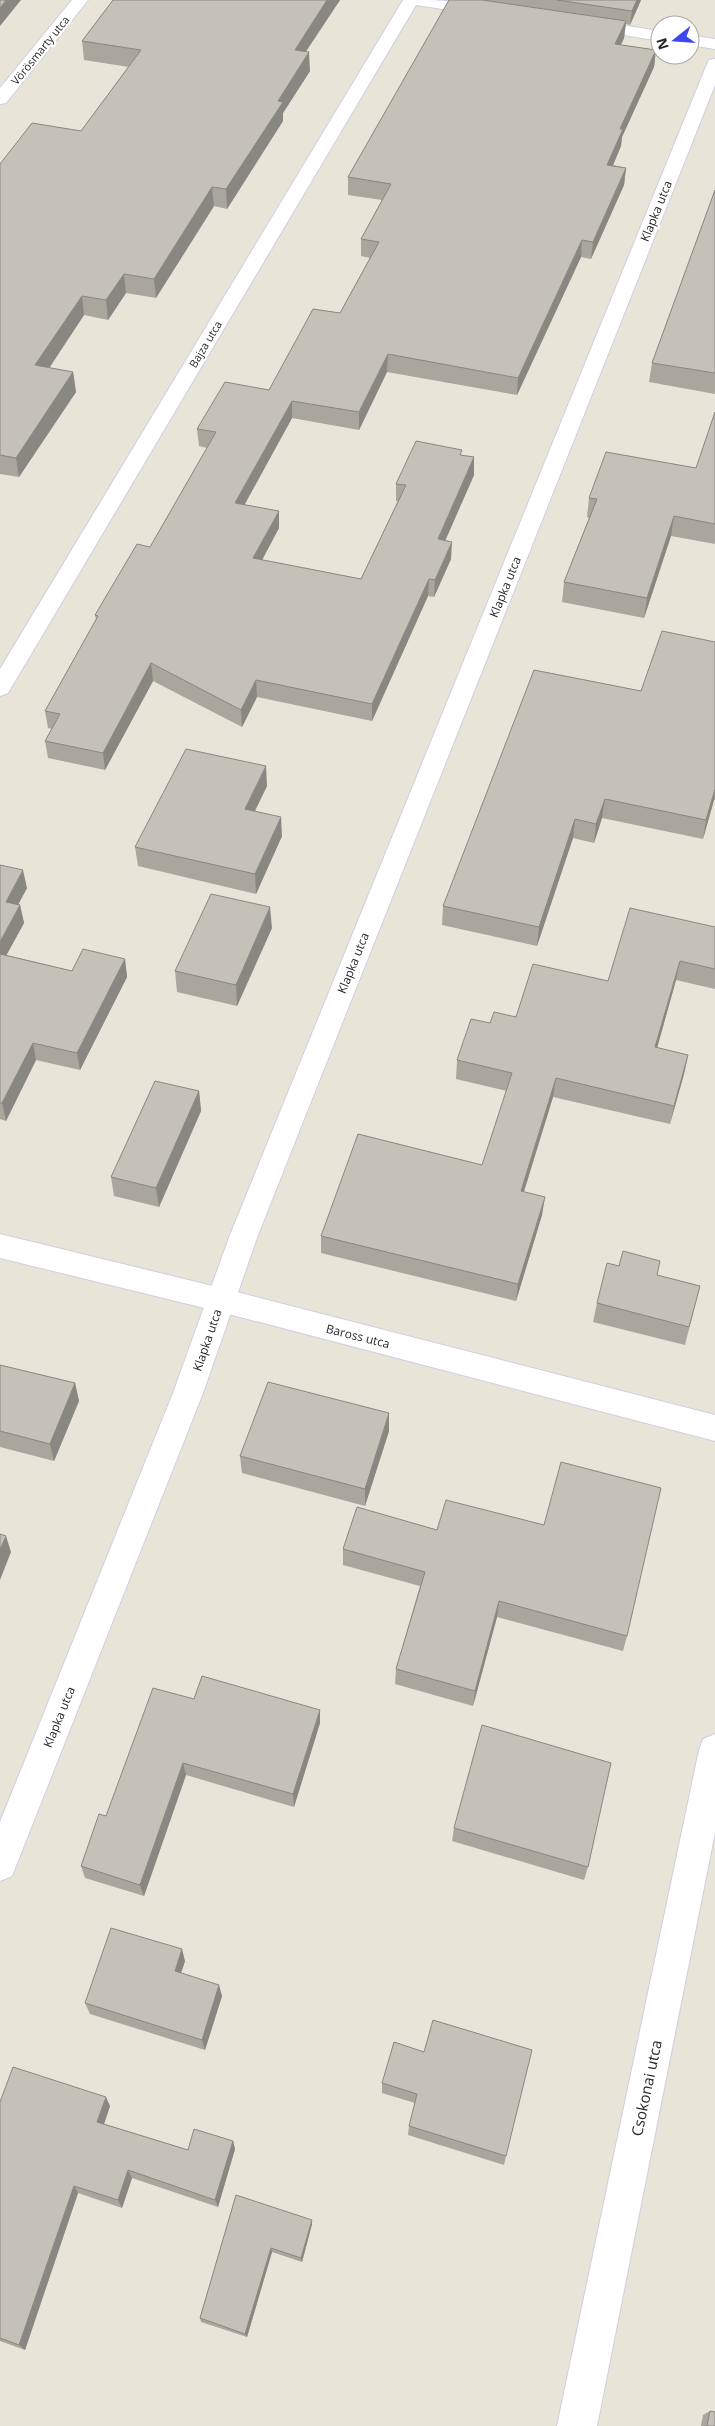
<svg xmlns="http://www.w3.org/2000/svg" width="715" height="2426" viewBox="0 0 715 2426" font-family="'Open Sans',sans-serif">
	<style>
		.lines { fill: none; stroke-linecap: round; stroke-linejoin: round }
		.street-casing { stroke: #cecfe0; stroke-width: 2 }
		.secondary-casing { stroke: #cecfe0; stroke-width: 2 }
		.street { fill: #fff; fill-rule: evenodd }
		.secondary { fill: #fff; fill-rule: evenodd }
		.wall { fill: #a9a69e }
		.shaded-wall { fill: #898781 }
		.building { fill: #c4c1b8; stroke: #898781 }
		.labels { text-anchor: middle; dominant-baseline: central; stroke-width: 4.5; stroke-linejoin: round; paint-order: stroke }
		.far-street-label { font-size: 11px; fill: #272727; stroke: #fff }
		.street-label { font-size: 12px; fill: #272727; stroke: #fff }
		.near-street-label { font-size: 15px; fill: #272727; stroke: #fff }
	</style>
	<rect width="100%" height="100%" fill="#e9e4d8"/>
	<g class="lines">
		<g class="street-casing">
			<g id="street">
				<polygon points="72,0 88,0 6,103 0,104 0,88"/>
				<path d="M403 0C432 0 460 0 489 7L491 10 489 13 483 15 416 5 11 688 8 693 0 696V669Z"/>
				<polygon points="587,20 660,31 660,41 581,28 579,25 581,22"/>
				<polygon points="690,35 715,39 715,49 690,45"/>
				<polygon points="715,59 715,85 258,1235 203,1393 12,1876 0,1881 0,1822 173,1393 230,1235 707,64 709,60"/>
				<polygon points="715,1734 715,1832 597,2426 557,2426 699,1750 703,1739"/>
			</g>
		</g>
		<g class="secondary-casing">
			<polygon id="secondary" points="0,1234 221,1288 715,1415 715,1441 221,1312 0,1258"/>
		</g>
		<use href="#street" class="street"/>
		<use href="#secondary" class="secondary"/>
	</g>
	<g class="wall">
		<polygon points="113,0 340,0 306,51 310,71 283,113 283,121 227,209 214,206 156,298 126,293 108,320 84,315 49,368 73,372 76,392 19,477 0,474 0,164 81,131 129,67 84,60 82,41"/>
		<polygon points="449,0 641,0 630,25 626,24 624,38 621,45 656,50 654,67 622,137 621,146 613,165 626,168 624,185 591,259 581,257 517,395 387,372 359,430 292,418 245,504 279,528 262,560 361,579 398,501 396,501 396,484 462,455 474,457 474,475 445,541 451,559 434,597 428,596 372,721 257,697 242,727 153,681 105,770 48,758 45,741 52,729 48,728 45,711 96,620 95,615 150,547 207,448 199,446 197,429 269,390 340,313 370,258 361,256 361,239 382,200 348,195 348,177"/>
		<polygon points="715,190 715,394 649,382 652,363"/>
		<polygon points="715,412 715,544 671,536 644,618 562,602 564,582 589,518 587,517 589,498 696,468"/>
		<polygon points="715,642 715,800 714,800 703,839 602,818 594,843 573,838 537,946 442,925 443,906 641,691"/>
		<polygon points="267,786 255,811 282,836 256,894 138,866 135,847"/>
		<polygon points="0,865 27,888 18,904 20,905 24,923 6,955 72,971 125,959 127,977 80,1070 36,1060 6,1121 0,1119"/>
		<polygon points="715,927 715,989 676,980 657,1048 688,1055 684,1074 670,1124 553,1097 524,1192 542,1215 516,1301 321,1253 321,1236 482,1165 507,1091 456,1079 457,1060 490,1023 516,1017 608,981"/>
		<polygon points="272,928 237,1006 177,992 175,971"/>
		<polygon points="199,1091 201,1111 159,1207 114,1196 111,1177"/>
		<polygon points="657,1275 700,1286 685,1345 593,1322 597,1303"/>
		<polygon points="0,1365 75,1383 79,1401 54,1461 0,1447"/>
		<polygon points="389,1413 389,1431 365,1506 242,1473 240,1456"/>
		<polygon points="544,1525 627,1636 623,1651 497,1617 473,1706 395,1684 396,1669 420,1586 343,1565 343,1549 437,1530"/>
		<polygon points="194,1699 320,1710 320,1723 294,1807 186,1775 144,1896 85,1878 81,1866 106,1816"/>
		<polygon points="454,1828 588,1867 584,1880 452,1841"/>
		<polygon points="185,1961 181,1973 222,1996 205,2050 90,2014 85,2003"/>
		<polygon points="424,2052 506,2156 504,2165 408,2135 409,2126 415,2103 382,2093 382,2083"/>
		<polygon points="0,2102 110,2106 104,2124 188,2150 233,2141 235,2149 218,2207 132,2178 122,2208 78,2193 25,2350 0,2341"/>
		<polygon points="236,2195 312,2224 302,2262 272,2252 247,2337 201,2322 200,2318"/>
		<polygon points="710,2411 715,2426 701,2426 703,2415"/>
	</g>
	<g class="shaded-wall">
		<polygon points="6,0 21,0 0,26 0,8"/>
		<polygon points="327,0 340,0 295,68 295,50"/>
		<polygon points="637,0 641,0 630,25 632,11"/>
		<polygon points="626,21 624,38 613,61 615,44"/>
		<polygon points="656,50 654,67 622,137 621,146 606,182 607,165 620,129"/>
		<polygon points="309,52 310,71 283,113 283,121 227,209 226,189 278,101"/>
		<polygon points="626,168 624,185 591,259 593,242"/>
		<polygon points="212,187 214,206 156,298 154,279"/>
		<polygon points="582,240 581,257 517,395 518,378"/>
		<polygon points="124,274 126,293 108,320 106,300"/>
		<polygon points="82,296 84,315 38,385 35,365"/>
		<polygon points="388,354 387,372 359,430 359,412"/>
		<polygon points="73,372 76,392 19,477 16,458"/>
		<polygon points="292,401 292,418 236,520 235,503"/>
		<polygon points="474,457 474,475 438,557 438,539"/>
		<polygon points="279,511 279,528 254,575 253,558"/>
		<polygon points="674,516 671,536 644,618 647,598"/>
		<polygon points="452,542 451,559 434,597 435,580"/>
		<polygon points="429,579 428,596 372,721 372,704"/>
		<polygon points="151,663 153,681 105,770 103,753"/>
		<polygon points="256,680 257,697 242,727 241,710"/>
		<polygon points="266,766 267,786 246,829 245,809"/>
		<polygon points="715,789 714,800 703,839 706,820"/>
		<polygon points="605,799 602,818 594,843 596,824"/>
		<polygon points="281,817 282,836 256,894 255,874"/>
		<polygon points="575,819 573,838 537,946 539,927"/>
		<polygon points="23,870 27,888 10,920 6,902"/>
		<polygon points="20,905 24,923 0,967 0,942"/>
		<polygon points="270,907 272,928 237,1006 236,985"/>
		<polygon points="125,959 127,977 80,1070 77,1053"/>
		<polygon points="680,961 676,980 652,1066 655,1047"/>
		<polygon points="33,1043 36,1060 6,1121 2,1103"/>
		<polygon points="688,1055 684,1074 670,1124 674,1106"/>
		<polygon points="556,1078 553,1097 518,1210 521,1191"/>
		<polygon points="199,1091 201,1111 159,1207 156,1188"/>
		<polygon points="545,1197 542,1215 516,1301 518,1284"/>
		<polygon points="75,1383 79,1401 54,1461 50,1444"/>
		<polygon points="389,1413 389,1431 365,1506 365,1489"/>
		<polygon points="6,1536 11,1552 0,1580 0,1550"/>
		<polygon points="499,1601 497,1617 473,1706 475,1691"/>
		<polygon points="320,1710 320,1723 294,1807 293,1794"/>
		<polygon points="183,1763 186,1775 144,1896 140,1885"/>
		<polygon points="182,1949 185,1961 178,1982 175,1971"/>
		<polygon points="219,1985 222,1996 205,2050 202,2040"/>
		<polygon points="106,2097 110,2106 102,2130 97,2122"/>
		<polygon points="233,2141 235,2149 218,2207 215,2200"/>
		<polygon points="128,2170 132,2178 122,2208 118,2200"/>
		<polygon points="74,2186 78,2193 25,2350 19,2345"/>
		<polygon points="312,2220 312,2224 302,2262 301,2258"/>
		<polygon points="271,2248 272,2252 247,2337 245,2334"/>
	</g>
	<g class="building">
		<polygon points="0,0 6,0 0,8"/>
		<polygon points="113,0 327,0 295,50 309,52 278,101 283,102 226,189 212,187 154,279 124,274 106,300 82,296 35,365 73,372 16,458 0,455 0,164 32,123 81,131 141,50 82,41"/>
		<polygon points="449,0 482,0 626,21 615,44 656,50 620,129 623,129 607,165 626,168 593,242 582,240 518,378 388,354 359,412 292,401 235,503 279,511 253,558 361,579 406,485 396,484 416,441 462,450 460,455 474,457 438,539 452,542 435,580 429,579 372,704 256,680 241,710 151,663 103,753 45,741 60,714 45,711 98,616 95,615 137,544 150,547 216,432 197,429 225,382 269,390 313,309 340,313 379,242 361,239 391,184 348,177"/>
		<polygon points="557,0 637,0 632,11"/>
		<polygon points="715,190 715,373 652,363"/>
		<polygon points="715,412 715,524 674,516 647,598 564,582 597,499 589,498 606,452 696,468"/>
		<polygon points="662,631 715,642 715,789 706,820 605,799 596,824 575,819 539,927 443,906 534,670 641,691"/>
		<polygon points="186,749 266,766 245,809 281,817 255,874 135,847"/>
		<polygon points="0,865 23,870 6,902 20,905 0,942"/>
		<polygon points="211,894 270,907 236,985 175,971"/>
		<polygon points="630,908 715,927 715,969 680,961 655,1047 688,1055 674,1106 556,1078 521,1191 545,1197 518,1284 321,1236 358,1134 482,1165 512,1073 457,1060 471,1019 490,1023 494,1012 516,1017 533,964 608,981"/>
		<polygon points="83,949 125,959 77,1053 33,1043 2,1103 0,1103 0,954 72,971"/>
		<polygon points="155,1081 199,1091 156,1188 111,1177"/>
		<polygon points="623,1251 660,1261 657,1275 700,1286 689,1327 597,1303 607,1263 619,1266"/>
		<polygon points="0,1365 75,1383 50,1444 0,1431"/>
		<polygon points="268,1382 389,1413 365,1489 240,1456"/>
		<polygon points="561,1462 661,1488 627,1636 499,1601 475,1691 396,1669 425,1572 343,1549 357,1507 437,1530 446,1500 544,1525"/>
		<polygon points="0,1534 6,1536 0,1550"/>
		<polygon points="202,1676 320,1710 293,1794 183,1763 140,1885 81,1866 99,1814 106,1816 153,1688 194,1699"/>
		<polygon points="482,1725 611,1763 588,1867 454,1828"/>
		<polygon points="111,1928 182,1949 175,1971 219,1985 202,2040 85,2003"/>
		<polygon points="433,2020 532,2050 506,2156 409,2126 417,2094 382,2083 394,2042 424,2052"/>
		<polygon points="13,2067 106,2097 97,2122 188,2150 194,2129 233,2141 215,2200 128,2170 118,2200 74,2186 19,2345 0,2338 0,2102"/>
		<polygon points="236,2195 312,2220 301,2258 271,2248 245,2334 200,2318"/>
		<polygon points="710,2411 715,2412 715,2426 707,2426"/>
	</g>
	<g class="labels">
		<g class="far-street-label">
			<text transform="translate(40 50) rotate(-51)">Vörösmarty utca</text>
			<text transform="translate(205 344) rotate(-59)">Bajza utca</text>
		</g>
		<g class="street-label">
			<text transform="translate(656 211) rotate(-68)">Klapka utca</text>
			<text transform="translate(505 587) rotate(-68)">Klapka utca</text>
			<text transform="translate(353 963) rotate(-68)">Klapka utca</text>
			<text transform="translate(358 1336) rotate(14)">Baross utca</text>
			<text transform="translate(207 1340) rotate(-71)">Klapka utca</text>
			<text transform="translate(59 1717) rotate(-68)">Klapka utca</text>
		</g>
		<g class="near-street-label">
			<text transform="translate(646 2088) rotate(-78)">Csokonai utca</text>
		</g>
	</g>
	<g transform="translate(675 40) rotate(253)"><circle r="24" fill="#ffffff" stroke="#a9a9a9"/>
	<path d="M0-4L9 19L0 12L-9 19Z" fill="#3c47f3"/>
	<text y="-8" font-size="14" font-weight="bold" text-anchor="middle" fill="#272727">N</text>
	</g>
</svg>
